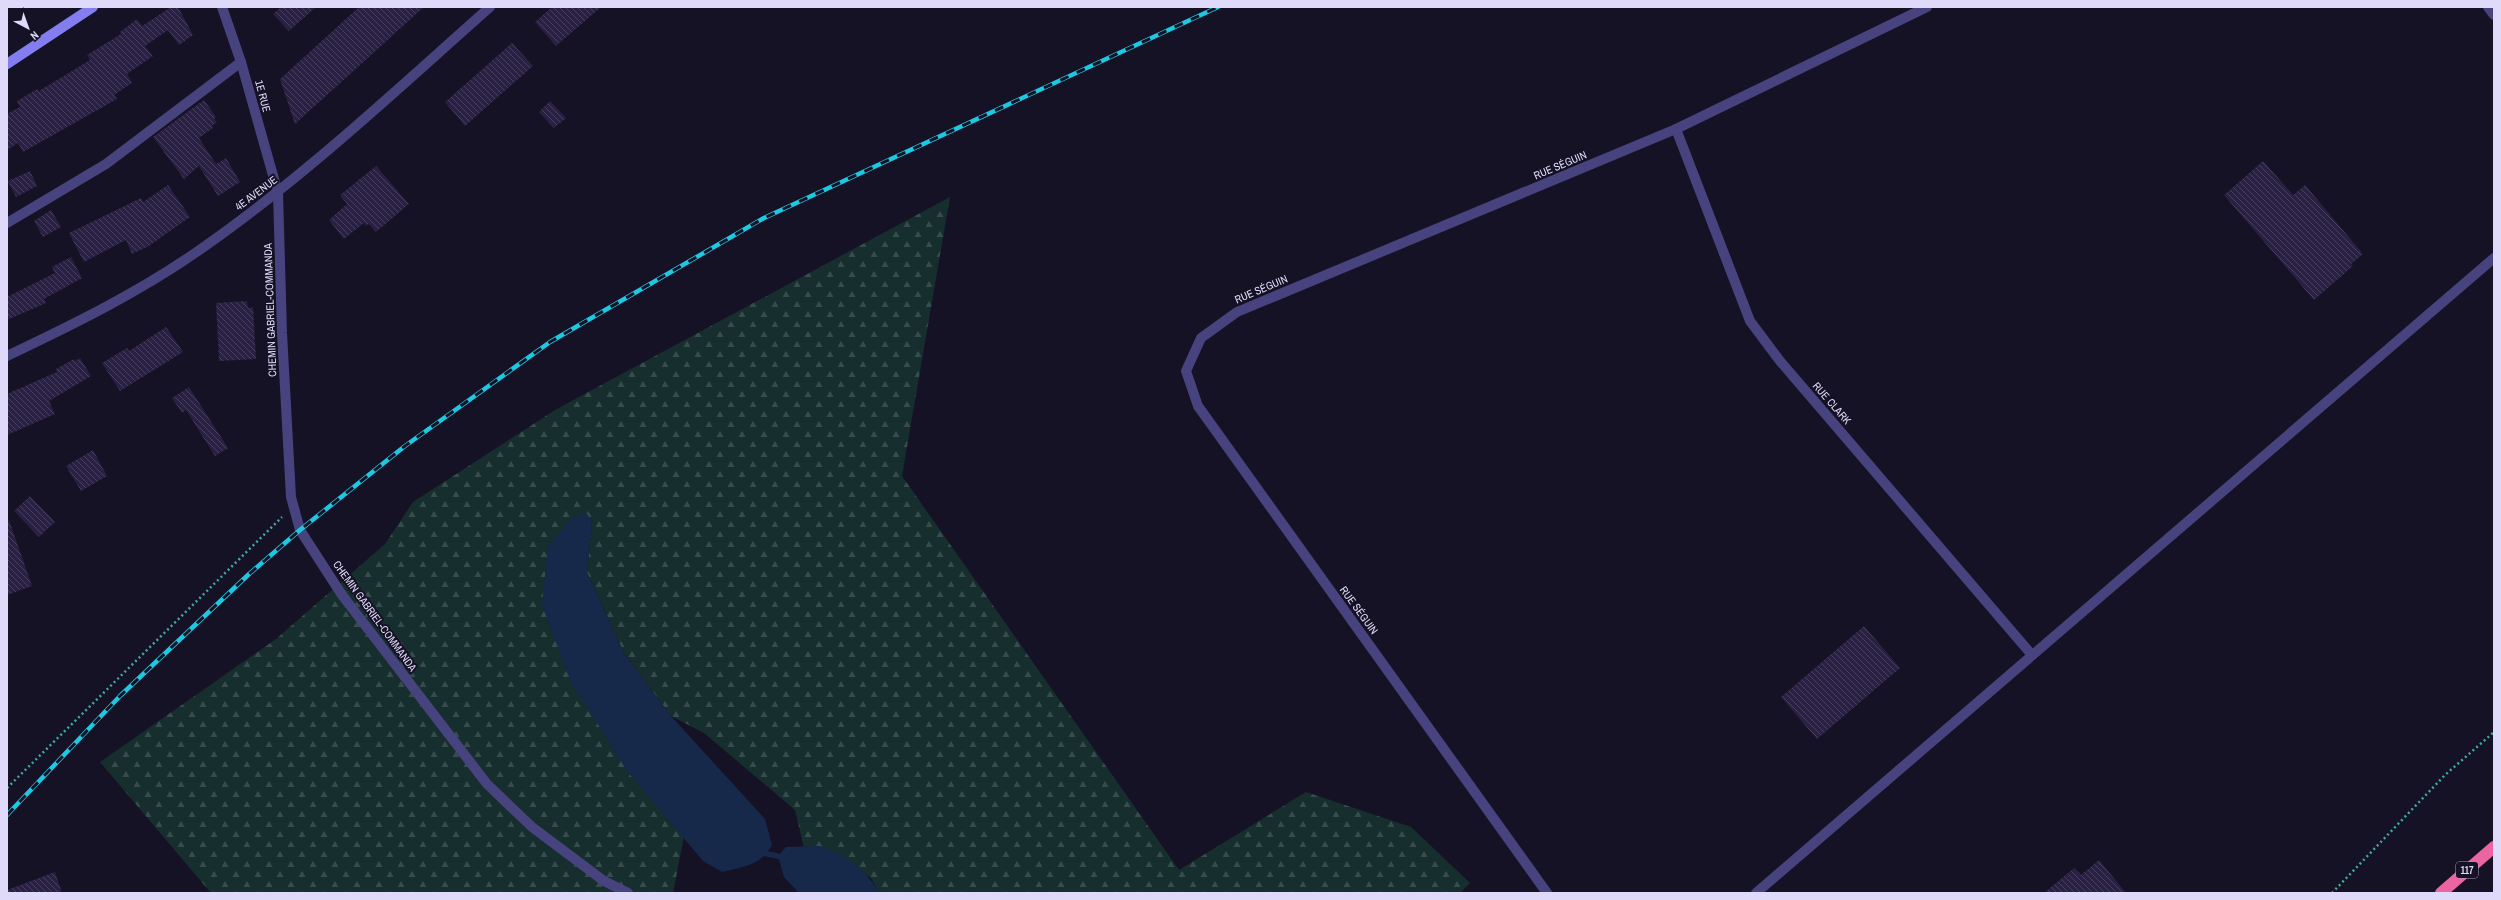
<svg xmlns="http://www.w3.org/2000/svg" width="2501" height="900" viewBox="0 0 2501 900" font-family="'Archivo Narrow',sans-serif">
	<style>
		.forest { fill: url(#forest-firs) }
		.water { fill: #17294a }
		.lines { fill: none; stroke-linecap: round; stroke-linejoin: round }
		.stream { stroke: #17294a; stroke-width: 5.5 }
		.building { fill: url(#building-back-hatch) }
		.path { stroke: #3eaaa8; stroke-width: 2.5; stroke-dasharray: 2 3; stroke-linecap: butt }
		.lane { stroke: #47437e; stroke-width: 10 }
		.street { stroke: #47437e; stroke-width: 10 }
		.secondary { stroke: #847def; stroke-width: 10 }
		.highway { stroke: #ec64a0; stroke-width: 12 }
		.rail-casing { stroke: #1dc8e3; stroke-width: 4.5 }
		.rail { stroke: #161225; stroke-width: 3; stroke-dasharray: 9; stroke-linecap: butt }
		.labels { text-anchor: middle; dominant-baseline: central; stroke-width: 4; stroke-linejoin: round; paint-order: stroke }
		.shield { fill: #161225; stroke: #a39eba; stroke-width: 1 }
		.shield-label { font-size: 10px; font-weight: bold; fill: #dfdafa }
		.street-label { font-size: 11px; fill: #dfdafa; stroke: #161225 }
	</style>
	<defs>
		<pattern id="forest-firs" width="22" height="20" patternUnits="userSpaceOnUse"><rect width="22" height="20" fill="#162e2e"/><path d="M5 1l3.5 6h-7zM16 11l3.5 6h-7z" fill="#374c4d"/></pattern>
		<pattern id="building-back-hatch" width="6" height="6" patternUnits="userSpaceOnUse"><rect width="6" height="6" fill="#292043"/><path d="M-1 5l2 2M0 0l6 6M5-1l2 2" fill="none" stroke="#48405f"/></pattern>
	</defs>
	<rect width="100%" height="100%" fill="#161225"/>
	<polygon class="forest" points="950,197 902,476 1179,870 1306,792 1411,827 1470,883 1460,893 879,893 871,878 820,846 804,848 795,810 704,733 671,716 624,653 587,572 592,521 571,518 628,772 684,836 673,893 211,893 100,762 276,639 385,544 413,502 555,410"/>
	<g class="water">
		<path d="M587 514 592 521 587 572 624 653 671 716 765 819 772 845C760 866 743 867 722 872L703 861 628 772 571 682 542 605 548 547 571 518Z"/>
		<path d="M820 846C845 855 866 869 879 893H799L784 877 778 856 786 847Z"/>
	</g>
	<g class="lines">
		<polyline class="stream" points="767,854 778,856 783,859"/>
	</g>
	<g class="building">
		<polygon points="171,7 178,7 193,35 179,45 168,30 145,46 153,56 127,74 132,83 114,95 117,99 23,152 18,143 7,150 7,114 20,107 17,101 37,89 39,91 90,60 87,55 121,34 120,32 137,19 142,26"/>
		<polygon points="281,7 316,7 289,31 273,14"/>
		<polygon points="359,7 424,7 295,124 280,79"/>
		<polygon points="552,7 601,7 556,46 535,22"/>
		<polygon points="512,43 533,66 465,126 445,102"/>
		<polygon points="204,100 216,117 214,119 217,122 212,126 213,128 199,138 216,164 226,158 240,182 218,196 199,166 184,179 153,137"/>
		<polygon points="550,101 566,118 554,128 539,112"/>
		<polygon points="2263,161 2293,195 2305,185 2363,254 2351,264 2353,266 2314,300 2224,195"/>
		<polygon points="376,166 409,204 376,232 369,224 366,226 364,223 344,239 329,220 347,204 340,195"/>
		<polygon points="30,171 37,186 16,197 8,181"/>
		<polygon points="168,185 190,217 149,246 132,254 126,240 84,262 69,233 141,198 143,202"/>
		<polygon points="51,210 61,227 43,237 34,221"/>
		<polygon points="71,257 82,278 44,299 46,303 7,320 7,297 55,273 52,267"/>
		<polygon points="247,301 248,308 253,307 256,359 219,361 216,303"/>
		<polygon points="166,327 183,352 120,391 102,363 127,348 129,351"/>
		<polygon points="80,358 91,376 49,401 55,414 7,435 7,394 57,372 56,369 74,359 75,361"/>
		<polygon points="189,387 228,448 215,456 186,410 182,413 172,398"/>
		<polygon points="93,450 107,476 81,491 66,466"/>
		<polygon points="30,496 55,522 39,537 14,511"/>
		<polygon points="9,520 32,586 7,595 7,521"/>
		<polygon points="1864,626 1900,668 1817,739 1781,697"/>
		<polygon points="2099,860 2126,893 2044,893 2074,868 2081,875"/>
		<polygon points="55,872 62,893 7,893 7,890"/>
	</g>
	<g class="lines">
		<g class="path">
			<polyline points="7,788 282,517"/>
			<polyline points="2332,893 2445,775 2494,732"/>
		</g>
		<polyline class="lane" points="7,223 106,164 241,62"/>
		<g class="street">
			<polyline points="222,7 241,62 278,193 282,333 291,497 300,530 342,595 487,784 532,827 604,881 628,893"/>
			<polyline points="2488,7 2494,15"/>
			<polyline points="1676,129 1750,321 1780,361 2032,655"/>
			<path d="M7 356C72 325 138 293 198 251 302 179 395 91 490 7"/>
			<polyline points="1547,893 1198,406 1186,371 1201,338 1237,312 1676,129 1927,7"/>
			<polyline points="1756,893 2494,258"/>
		</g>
		<polyline class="secondary" points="7,64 93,7"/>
		<polyline class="highway" points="2441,893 2494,847"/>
		<g class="rail-casing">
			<polyline id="rail" points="7,815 120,696 248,575 300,530 405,446 550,342 764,218 1218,7"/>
		</g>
		<use href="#rail" class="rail"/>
	</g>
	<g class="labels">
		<rect class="shield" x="2456" y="862" width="22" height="16" rx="3"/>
		<g class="shield-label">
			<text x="2467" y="870">117</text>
		</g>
		<g class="street-label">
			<text transform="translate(263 96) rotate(75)">1E RUE</text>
			<text transform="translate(1560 165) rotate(-23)">RUE SÉGUIN</text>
			<text transform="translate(256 193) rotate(-37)">4E AVENUE</text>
			<text transform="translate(1261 289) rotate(-23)">RUE SÉGUIN</text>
			<text transform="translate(270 310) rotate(-92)">CHEMIN GABRIEL-COMMANDA</text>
			<text transform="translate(1832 403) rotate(49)">RUE CLARK</text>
			<text transform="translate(1359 610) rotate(54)">RUE SÉGUIN</text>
			<text transform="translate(375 616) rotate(54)">CHEMIN GABRIEL-COMMANDA</text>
		</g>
	</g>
	<rect width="2501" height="900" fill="none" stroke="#dfdafa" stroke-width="16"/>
	<g transform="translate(28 28) rotate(139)" stroke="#161225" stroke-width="3" paint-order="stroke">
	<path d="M0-3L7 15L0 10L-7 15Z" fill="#dfdafa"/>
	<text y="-6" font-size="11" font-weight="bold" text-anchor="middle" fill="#dfdafa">N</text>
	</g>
</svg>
